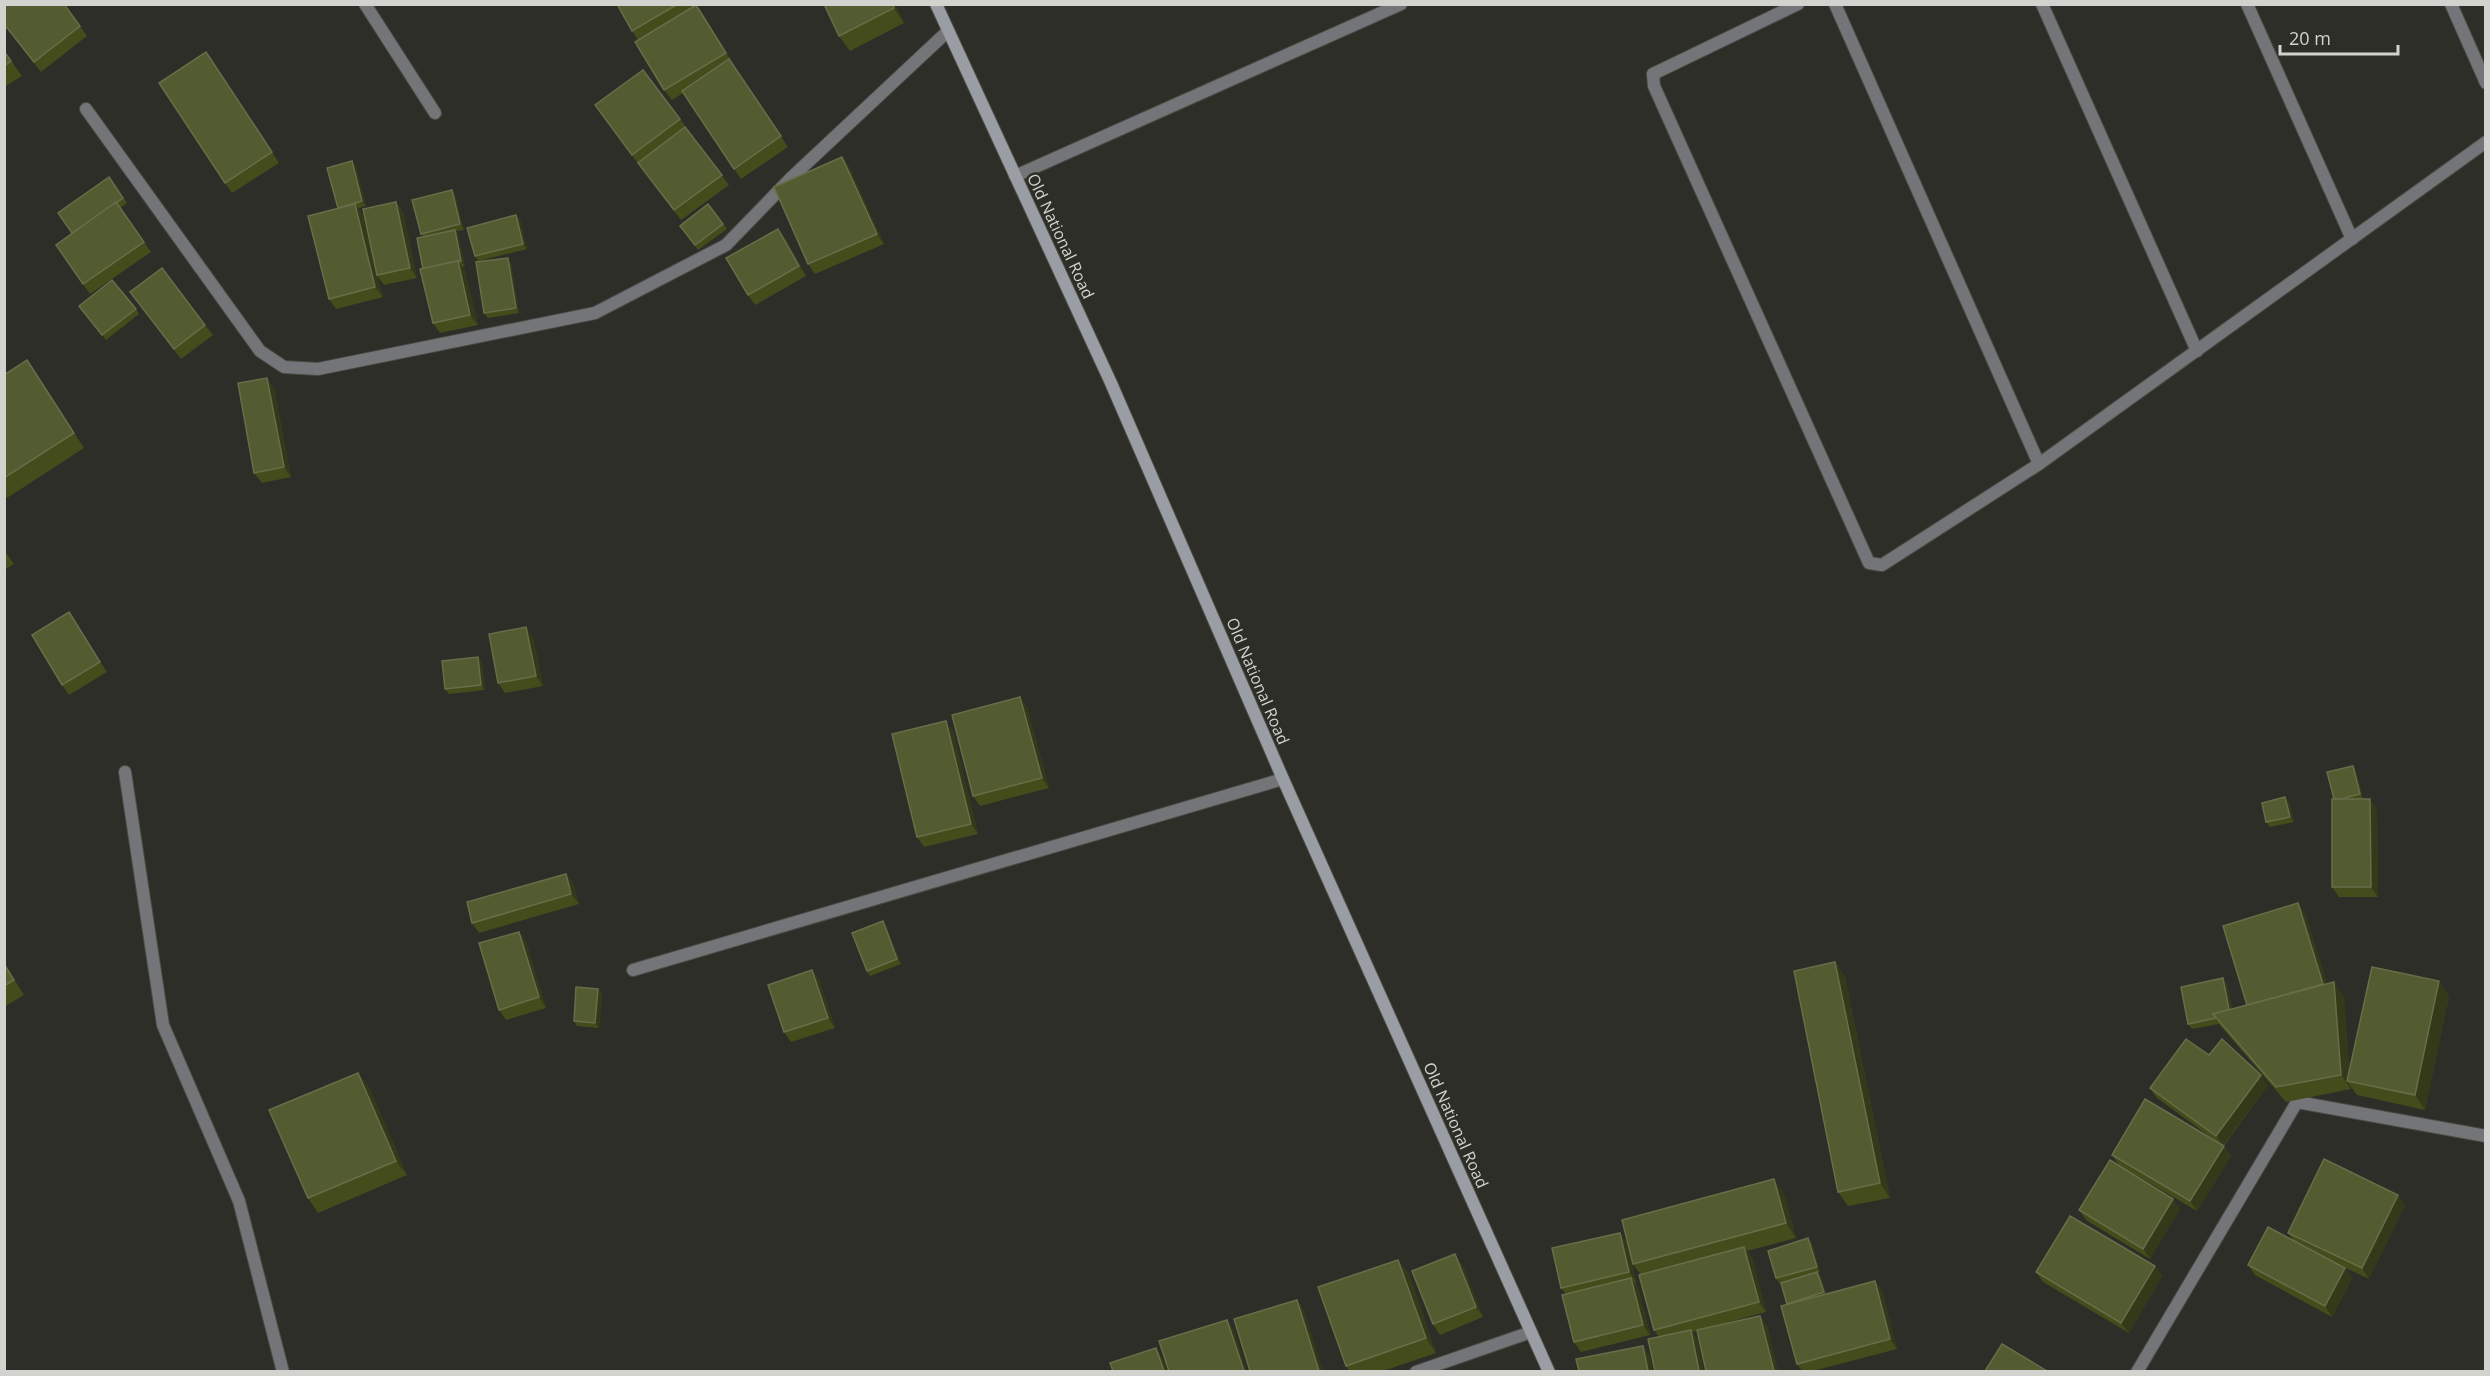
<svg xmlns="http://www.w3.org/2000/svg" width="2490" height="1376" viewBox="0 0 2490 1376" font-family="'Open Sans',sans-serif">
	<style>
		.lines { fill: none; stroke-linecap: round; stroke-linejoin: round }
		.minor-casing { stroke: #4a4c45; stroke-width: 14 }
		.secondary-casing { stroke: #4a4c45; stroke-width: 14 }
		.minor { stroke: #737578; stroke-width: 12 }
		.secondary { stroke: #9a9da3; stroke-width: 12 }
		.wall { fill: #444c1c }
		.shaded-wall { fill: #343a19 }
		.building { fill: #535b30; stroke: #676e49; stroke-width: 1.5 }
		.labels { text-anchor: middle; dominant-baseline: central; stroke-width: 5; stroke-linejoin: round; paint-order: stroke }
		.street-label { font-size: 16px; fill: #d2d3cf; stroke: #2c2e27 }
	</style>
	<rect width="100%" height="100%" fill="#2c2e27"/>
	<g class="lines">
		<g class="minor-casing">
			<g id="minor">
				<polyline points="365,4 435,113"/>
				<polyline points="1798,4 1653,74 1654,86 1869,563 1882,565 2039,464 2486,142"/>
				<polyline points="1835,4 2039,464"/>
				<polyline points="2042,4 2197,351"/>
				<polyline points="2247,4 2352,239"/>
				<polyline points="2451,4 2486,83"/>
				<polyline points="86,109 260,351 284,367 318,369 595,313 726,245 792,177 948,31"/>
				<polyline points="1015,176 1401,4"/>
				<polyline points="125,772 163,1025 239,1201 283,1372"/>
				<polyline points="633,970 1283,779"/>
				<polyline points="1416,1372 1531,1332"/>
				<polyline points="2137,1372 2297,1102 2486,1136"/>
			</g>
		</g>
		<g class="secondary-casing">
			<polyline id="secondary" points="936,4 1111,383 1283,779 1549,1372"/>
		</g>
		<use href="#minor" class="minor"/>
		<use href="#secondary" class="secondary"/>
	</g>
	<g class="wall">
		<polygon points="4,4 80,26 87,36 41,72 4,25"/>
		<polygon points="617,4 696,5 733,63 732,64 788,147 741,179 683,93 672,100 664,90 638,40 632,31"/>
		<polygon points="824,4 895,4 904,23 850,51 839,36"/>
		<polygon points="4,51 22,76 4,87"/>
		<polygon points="213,62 279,163 232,193 225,183"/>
		<polygon points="595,105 680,119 729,185 681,220 639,165"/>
		<polygon points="842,157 849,167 884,244 815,274 808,264"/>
		<polygon points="352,161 356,166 366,206 358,208 362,214 375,265 396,202 403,212 417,278 384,285 377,276 383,297 336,309 329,299 338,208"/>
		<polygon points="109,177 127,203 120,208 151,252 90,294 56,245 72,233"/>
		<polygon points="452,190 455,195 464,230 456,231 458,235 465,266 462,267 465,271 478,325 440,333 433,323 423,269 422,236 421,234"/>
		<polygon points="708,204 727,229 698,250 680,226"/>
		<polygon points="516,215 520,220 527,249 478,261 475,256"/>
		<polygon points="786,239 806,276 755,305 748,295"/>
		<polygon points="511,263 519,313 488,318 484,313"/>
		<polygon points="130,292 205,325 213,335 181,359"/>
		<polygon points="136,309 139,314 106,340 83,311"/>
		<polygon points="27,360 84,448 7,498 4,495 4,375"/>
		<polygon points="274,388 291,477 262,483 254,473"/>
		<polygon points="4,550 14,564 4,570"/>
		<polygon points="76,623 107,672 69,695 62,685"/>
		<polygon points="533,637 543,686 505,693 498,683"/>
		<polygon points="478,657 482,662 485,690 449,694 445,689"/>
		<polygon points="1027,707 1049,788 980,806 973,796"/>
		<polygon points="953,731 978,834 924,847 917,837"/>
		<polygon points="2356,771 2363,799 2377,809 2378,897 2339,897 2332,887 2334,799"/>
		<polygon points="2285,797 2289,802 2294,822 2270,827 2266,822"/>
		<polygon points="566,874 573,884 579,904 479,933 472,923"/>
		<polygon points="2305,913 2327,984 2344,997 2349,1068 2449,996 2425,1110 2357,1095 2351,1087 2351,1089 2286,1102 2219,1024 2192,1029 2188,1024 2227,984 2232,1009 2247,1005"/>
		<polygon points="886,926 901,964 870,976 867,971"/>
		<polygon points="519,932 526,942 546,1008 506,1020 499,1010"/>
		<polygon points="4,962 24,995 4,1007"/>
		<polygon points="1835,962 1845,977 1890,1198 1848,1206 1838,1192"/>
		<polygon points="812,970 819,980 835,1028 791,1042 784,1032"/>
		<polygon points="598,989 602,994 599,1028 577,1026 574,1021"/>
		<polygon points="2209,1055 2268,1085 2224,1146 2231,1156 2197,1211 2119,1165 2112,1155 2220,1144 2157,1098 2150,1088"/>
		<polygon points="369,1087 407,1175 318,1213 308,1198"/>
		<polygon points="1784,1194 1796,1238 1747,1251 1752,1257 1766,1312 1703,1329 1760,1316 1767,1326 1778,1371 1706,1371 1697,1331 1692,1332 1698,1340 1659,1337 1654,1330 1641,1275 1633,1264"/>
		<polygon points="2405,1205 2369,1279 2327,1259 2345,1268 2352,1278 2332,1317 2255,1275 2248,1265 2293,1240 2288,1233"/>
		<polygon points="2180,1209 2150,1259 2086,1220 2079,1210"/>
		<polygon points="1620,1233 1627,1243 1636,1282 1635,1282 1638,1288 1650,1335 1581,1352 1574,1342 1566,1294 1561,1288"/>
		<polygon points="1808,1238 1812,1243 1820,1272 1818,1272 1821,1277 1826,1294 1875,1281 1882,1291 1897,1349 1813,1371 1802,1371 1797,1364 1787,1304 1781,1283 1780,1284 1776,1278"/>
		<polygon points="1398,1260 1409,1274 1436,1353 1383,1371 1349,1371 1346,1366"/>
		<polygon points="1462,1264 1483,1317 1440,1335 1433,1324"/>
		<polygon points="2155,1266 2162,1276 2129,1333 2043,1282 2036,1272"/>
	</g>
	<g class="shaded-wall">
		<polygon points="892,4 895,4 904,23 894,8"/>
		<polygon points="696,5 704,15 733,63 726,53"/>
		<polygon points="842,157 849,167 884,244 877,234"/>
		<polygon points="352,161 356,166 366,206 362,201"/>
		<polygon points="452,190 455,195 464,230 460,224"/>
		<polygon points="396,202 403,212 417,278 410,268"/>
		<polygon points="355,204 362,214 383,297 375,287"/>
		<polygon points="516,215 520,220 527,249 523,244"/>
		<polygon points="778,229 786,239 806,276 799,266"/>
		<polygon points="455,230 458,235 465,266 461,261"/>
		<polygon points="508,258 511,263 519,313 516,308"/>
		<polygon points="458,261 465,271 478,325 470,315"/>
		<polygon points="27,360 37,375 84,448 74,433"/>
		<polygon points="267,378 274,388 291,477 284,467"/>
		<polygon points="69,612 76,623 107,672 100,662"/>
		<polygon points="526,627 533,637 543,686 536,676"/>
		<polygon points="478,657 482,662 485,690 481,685"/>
		<polygon points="1020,697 1027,707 1049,788 1042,778"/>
		<polygon points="946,721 953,731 978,834 971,824"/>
		<polygon points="2353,766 2356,771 2363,799 2360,794"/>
		<polygon points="2285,797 2289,802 2294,822 2290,817"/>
		<polygon points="2370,799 2377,809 2378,897 2371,887"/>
		<polygon points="566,874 573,884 579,904 571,894"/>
		<polygon points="2298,903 2305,913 2330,994 2323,984"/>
		<polygon points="883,921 886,926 901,964 897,959"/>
		<polygon points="519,932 526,942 546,1008 539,997"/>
		<polygon points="4,962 24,995 4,964"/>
		<polygon points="1835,962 1845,977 1890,1198 1880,1183"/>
		<polygon points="812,970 819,980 835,1028 828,1018"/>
		<polygon points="2223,978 2227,984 2234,1021 2230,1016"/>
		<polygon points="2439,981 2449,996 2425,1110 2415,1095"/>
		<polygon points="2334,982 2344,997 2350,1082 2347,1081 2351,1087 2351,1089 2341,1075"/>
		<polygon points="598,989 602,994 599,1028 595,1023"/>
		<polygon points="358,1073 369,1087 407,1175 396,1161"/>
		<polygon points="2261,1075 2268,1085 2223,1146 2216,1136"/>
		<polygon points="2224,1146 2231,1156 2197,1211 2190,1201"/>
		<polygon points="1774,1179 1784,1194 1796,1238 1786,1223"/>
		<polygon points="2398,1195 2405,1205 2369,1279 2362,1268"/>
		<polygon points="2173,1199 2180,1209 2150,1259 2143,1249"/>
		<polygon points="1620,1233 1627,1243 1636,1282 1629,1272"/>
		<polygon points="1808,1238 1812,1243 1820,1272 1817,1267"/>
		<polygon points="1744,1247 1752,1257 1766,1312 1759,1302"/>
		<polygon points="1455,1254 1462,1264 1483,1317 1476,1307"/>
		<polygon points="1398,1260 1409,1274 1436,1353 1426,1338"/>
		<polygon points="2155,1266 2162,1276 2129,1333 2121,1323"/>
		<polygon points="2345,1268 2352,1278 2332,1317 2325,1306"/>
		<polygon points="1817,1272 1821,1277 1827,1298 1824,1292"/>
		<polygon points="1631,1278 1638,1288 1650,1335 1643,1325"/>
		<polygon points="1875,1281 1882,1291 1897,1349 1890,1339"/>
		<polygon points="1297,1300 1304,1310 1323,1371 1319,1371"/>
		<polygon points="1760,1316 1767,1326 1778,1371 1774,1371"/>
		<polygon points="1227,1320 1234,1330 1247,1371 1244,1371"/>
		<polygon points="1691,1330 1698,1340 1704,1371 1699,1371"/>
		<polygon points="1643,1346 1650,1356 1653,1371 1648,1371"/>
		<polygon points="1156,1348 1163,1358 1168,1371 1164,1371"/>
	</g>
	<g class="building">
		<polygon points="4,4 64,4 80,26 34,62 4,24"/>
		<polygon points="617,4 678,4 632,31"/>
		<polygon points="824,4 892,4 894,8 839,36"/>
		<polygon points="696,5 726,53 664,90 635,42"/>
		<polygon points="4,51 11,61 4,66"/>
		<polygon points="206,52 272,152 225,183 159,83"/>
		<polygon points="729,59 781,136 734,169 682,91"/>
		<polygon points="643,70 680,119 632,155 595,105"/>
		<polygon points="685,127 722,175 674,210 638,163"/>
		<polygon points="842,157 877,234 808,264 774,187"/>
		<polygon points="352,161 362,201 338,208 327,168"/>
		<polygon points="109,177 123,198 72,233 58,213"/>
		<polygon points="452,190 460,224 421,234 412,200"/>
		<polygon points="116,202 144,242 83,284 56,245"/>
		<polygon points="396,202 410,268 377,275 363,209"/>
		<polygon points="355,204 375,287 329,299 308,216"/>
		<polygon points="708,204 723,224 695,245 680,226"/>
		<polygon points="516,215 523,244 475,256 467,228"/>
		<polygon points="778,229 799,266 748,295 726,258"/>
		<polygon points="455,230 461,261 458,262 458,261 423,269 417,238"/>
		<polygon points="508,258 516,308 484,313 476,262"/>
		<polygon points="458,261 470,315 433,323 420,269"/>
		<polygon points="162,268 205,325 174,349 130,292"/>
		<polygon points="112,280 136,309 102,335 79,306"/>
		<polygon points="27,360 74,433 4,478 4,375"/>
		<polygon points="267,378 284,467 254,473 238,383"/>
		<polygon points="69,612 100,662 62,685 32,635"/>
		<polygon points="526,627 536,676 498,683 489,634"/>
		<polygon points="478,657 481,685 445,689 442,661"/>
		<polygon points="1020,697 1042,778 973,796 952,715"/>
		<polygon points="946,721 971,824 917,837 892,734"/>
		<polygon points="2353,766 2360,794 2341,799 2334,799 2327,772"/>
		<polygon points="2285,797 2290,817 2266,822 2262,803"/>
		<polygon points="2332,799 2370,799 2371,887 2332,887"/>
		<polygon points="566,874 571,894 472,923 467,902"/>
		<polygon points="2298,903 2323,984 2247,1005 2223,926"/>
		<polygon points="883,921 897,959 867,971 852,933"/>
		<polygon points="519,932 539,997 499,1010 479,943"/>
		<polygon points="1835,962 1880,1183 1838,1192 1794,971"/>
		<polygon points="4,964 14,980 4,986"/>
		<polygon points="2372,967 2439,981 2415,1095 2347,1081"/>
		<polygon points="812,970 828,1018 784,1032 768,985"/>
		<polygon points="2223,978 2229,1010 2213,1014 2216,1018 2188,1024 2181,987"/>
		<polygon points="2334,982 2341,1075 2276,1087 2213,1014"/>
		<polygon points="576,987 598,989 595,1023 574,1021"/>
		<polygon points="2186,1039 2209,1055 2222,1039 2261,1075 2216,1136 2150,1088"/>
		<polygon points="358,1073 396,1161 308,1198 269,1110"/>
		<polygon points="2145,1099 2224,1146 2190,1201 2112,1155"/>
		<polygon points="2324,1159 2398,1195 2362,1268 2288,1233"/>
		<polygon points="2110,1160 2173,1199 2143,1249 2079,1210"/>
		<polygon points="1774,1179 1786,1223 1633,1264 1622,1220"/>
		<polygon points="2070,1216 2155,1266 2121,1323 2036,1272"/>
		<polygon points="2268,1227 2345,1268 2325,1306 2248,1265"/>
		<polygon points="1620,1233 1629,1272 1561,1288 1552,1248"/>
		<polygon points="1808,1238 1817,1267 1776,1278 1768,1251"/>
		<polygon points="1744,1247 1759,1302 1654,1330 1639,1275"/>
		<polygon points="1455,1254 1476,1307 1433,1324 1412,1271"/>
		<polygon points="1398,1260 1426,1338 1346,1366 1318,1287"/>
		<polygon points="1817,1272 1824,1292 1787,1304 1781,1283"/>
		<polygon points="1631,1278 1643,1325 1574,1342 1562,1295"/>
		<polygon points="1875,1281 1890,1339 1797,1364 1781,1306"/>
		<polygon points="1297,1300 1319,1371 1250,1371 1234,1319"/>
		<polygon points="1760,1316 1774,1371 1706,1371 1697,1330"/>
		<polygon points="1227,1320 1244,1371 1169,1371 1159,1341"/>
		<polygon points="1691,1330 1699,1371 1655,1371 1648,1339"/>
		<polygon points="2002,1344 2047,1371 1985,1371"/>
		<polygon points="1643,1346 1648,1371 1579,1371 1576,1359"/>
		<polygon points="1156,1348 1164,1371 1113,1371 1110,1363"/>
	</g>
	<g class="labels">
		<g class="street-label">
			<text transform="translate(1061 236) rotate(65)">Old National Road</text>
			<text transform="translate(1258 681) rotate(67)">Old National Road</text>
			<text transform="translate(1456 1125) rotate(66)">Old National Road</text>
		</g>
	</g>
	<rect width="2490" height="1376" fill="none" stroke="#d2d3cf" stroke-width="12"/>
	<path d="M2280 45v9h118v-9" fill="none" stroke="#d2d3cf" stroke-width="3"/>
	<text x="2289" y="45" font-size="18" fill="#d2d3cf" stroke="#2c2e27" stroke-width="4.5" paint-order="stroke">20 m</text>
</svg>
